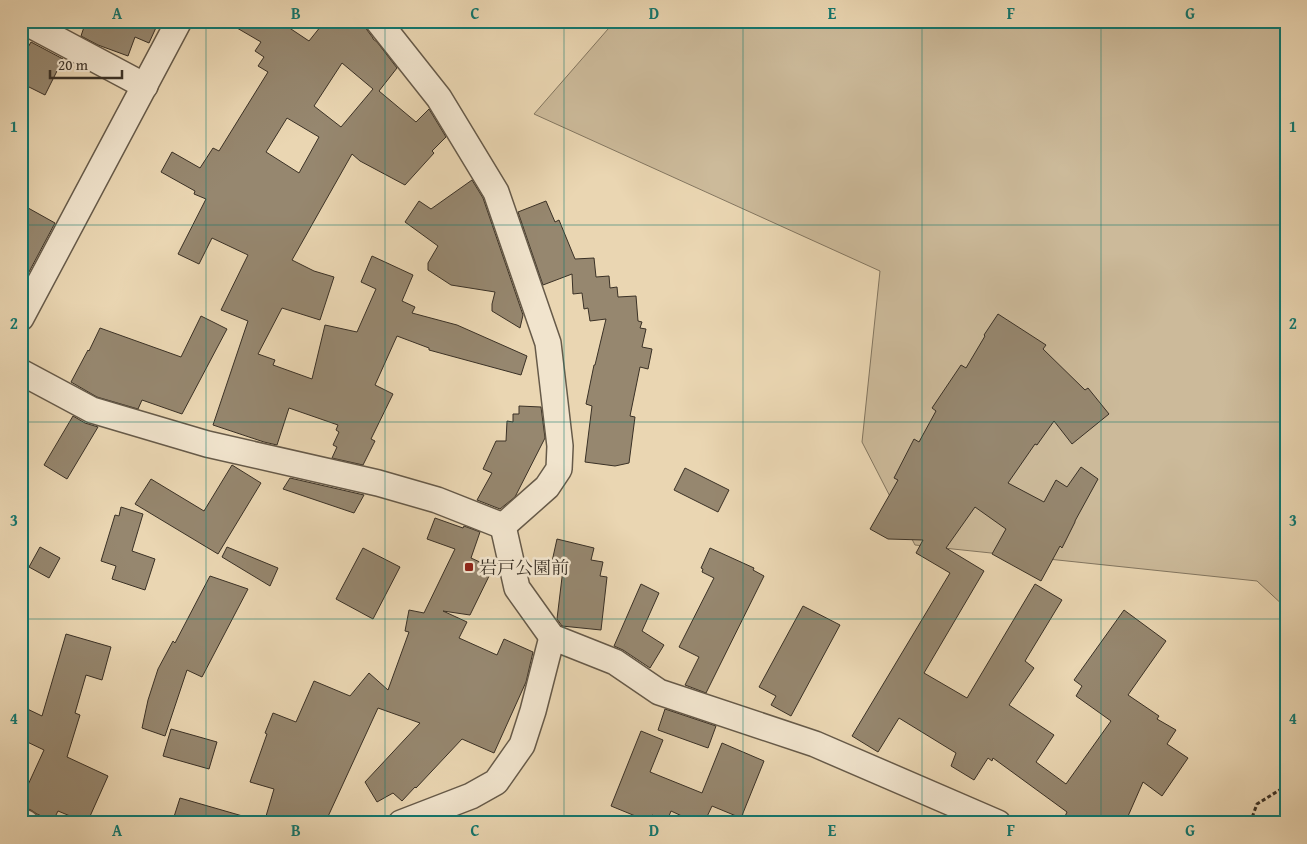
<svg xmlns="http://www.w3.org/2000/svg" width="1307" height="844" viewBox="0 0 1307 844" font-family="'Gentium Book Plus','Noto Serif JP',serif">
	<style>
		.green { fill: #ccba9a; stroke: #837660 }
		.building { fill: #96876f; stroke: #3a3126; fill-rule: evenodd }
		.lines { fill: none; stroke-linecap: round; stroke-linejoin: round }
		.minor-casing { stroke: #665a49; stroke-width: 28 }
		.path { stroke: #3a3126; stroke-width: 3; stroke-dasharray: 4 2.5; stroke-linecap: butt }
		.minor { stroke: #f1e4cd; stroke-width: 25 }
		.grid { fill: none; stroke: #0f766e; stroke-width: 1; stroke-opacity: 0.55 }
		.poi-dot { fill: #8f2418; stroke: #f1e4cd; stroke-width: 2 }
		.labels { text-anchor: middle; dominant-baseline: central; stroke-width: 5; stroke-linejoin: round; paint-order: stroke }
		.poi-label { font-size: 18px; fill: #3a3126; stroke: #f1e4cd; text-anchor: start }
		.neatline { fill: none; stroke: #0f766e; stroke-width: 2 }
		.grid-label { font-size: 16px; text-anchor: middle; font-weight: bold; fill: #0f766e }
	</style>
	<rect width="100%" height="100%" fill="#ead6b2"/>
	<filter id="stains"><feTurbulence type="fractalNoise" baseFrequency=".004" numOctaves="4"/><feColorMatrix values="0 0 0 0 .2 0 0 0 0 .09 0 0 0 0 .02 0 0 0 .5 -.17"/></filter>
	<radialGradient id="worn" r=".72"><stop offset=".6" stop-color="#630" stop-opacity="0"/><stop offset="1" stop-color="#630" stop-opacity=".3"/></radialGradient>
	<polygon class="green" points="615,21 1286,21 1286,608 1257,581 915,545 862,442 880,271 534,114"/>
	<g class="building">
		<polygon points="86,21 97,21 104,24 99,21 159,21 149,43 135,37 128,56 98,45 81,36"/>
		<path d="M225 21H279L309 41 325 21H361L364 24 367 30 373 38V39L377 42 397 68 379 91 416 122 429 109 446 137 432 151 434 153 405 185 360 161 352 154 292 260 314 271 334 277 320 320 282 308 258 354 275 360 273 365 312 379 325 325 357 332 376 289 361 282 372 256 413 275 402 301 415 307 412 313 457 325 527 356 521 375 429 350V348L397 336 375 385 393 394 371 439 375 441 363 465 332 458 337 447 333 445 339 432 336 430 338 425 289 408 277 445 264 442 213 425 248 321 221 310 248 255 212 238 199 264 178 254 206 199 194 194 195 191 161 172 172 152 200 168 213 148 219 151 268 72 258 66 264 57 255 51 261 42ZM342 63 373 89 341 127 314 106ZM287 118 319 137 299 173 266 152Z"/>
		<polygon points="31,42 63,59 45,95 21,83 21,60"/>
		<polygon points="472,180 483,198 523,315 520,328 492,311 492,304 495,292 451,285 428,270 428,263 438,246 405,222 419,201 431,209"/>
		<polygon points="546,201 555,222 559,220 575,259 594,258 596,277 609,276 610,288 617,287 618,297 636,296 638,321 642,322 640,328 646,329 642,347 652,349 648,369 640,367 630,416 635,417 629,463 615,466 585,462 592,406 586,404 594,365 595,365 606,319 590,321 588,308 584,309 582,293 573,294 572,274 543,285 518,212"/>
		<polygon points="21,204 55,223 21,287"/>
		<polygon points="998,314 1046,345 1043,349 1085,390 1088,388 1109,414 1072,444 1054,421 1037,445 1035,444 1008,483 1044,502 1056,480 1067,487 1081,467 1098,479 1075,521 1075,522 1062,548 1060,546 1041,581 992,554 1006,529 975,507 946,548 984,571 924,673 967,698 1035,584 1062,600 1025,661 1034,668 1009,705 1054,735 1036,762 1066,784 1111,721 1076,696 1082,686 1074,680 1124,610 1166,641 1128,695 1159,716 1157,719 1176,730 1167,744 1188,758 1162,796 1143,782 1125,823 1062,823 1067,812 993,758 992,761 988,758 974,780 951,766 956,753 899,718 878,752 852,736 950,573 916,553 923,540 888,539 870,529 898,480 894,478 914,439 919,442 936,411 932,408 961,365 966,368 985,336 984,335"/>
		<polygon points="201,316 227,329 182,414 142,400 138,409 97,397 71,382 88,350 89,351 100,328 181,357"/>
		<polygon points="519,406 541,407 545,438 515,497 500,509 477,500 492,473 483,469 496,441 506,441 507,421 513,422 513,414 519,414"/>
		<polygon points="73,416 85,423 98,427 67,479 44,465"/>
		<polygon points="232,465 261,483 218,554 135,504 151,479 204,511"/>
		<polygon points="685,468 729,490 718,512 674,490"/>
		<polygon points="290,478 364,495 354,513 283,489"/>
		<polygon points="121,507 143,514 132,551 155,559 145,590 112,579 116,566 101,561 115,515 119,516"/>
		<polygon points="435,518 463,528 464,526 480,532 471,558 493,568 470,615 443,611 467,622 459,638 497,655 504,639 533,652 526,682 494,753 462,739 416,788 415,787 402,801 393,793 377,802 365,782 420,723 378,708 325,823 264,823 274,789 250,782 267,734 265,733 273,713 296,722 314,681 350,696 369,673 388,690 409,632 405,631 409,610 424,613 455,549 427,539"/>
		<polygon points="557,539 594,548 591,560 603,562 600,576 607,577 601,630 562,626 557,619 563,569 551,566"/>
		<polygon points="40,547 60,558 49,578 29,567"/>
		<polygon points="227,547 278,568 270,586 222,557"/>
		<polygon points="363,548 400,567 373,619 336,599"/>
		<polygon points="710,548 754,568 753,570 764,576 706,693 685,685 699,657 679,647 714,578 702,572 703,569 701,568"/>
		<polygon points="210,576 248,589 202,677 187,670 165,736 142,728 148,700 158,669 173,641 175,643"/>
		<polygon points="641,584 659,593 642,631 664,645 650,668 623,650 614,646"/>
		<polygon points="803,606 840,625 791,716 771,705 776,696 759,687"/>
		<polygon points="66,634 111,647 102,680 86,675 75,713 80,715 67,757 108,776 87,823 58,811 53,821 37,814 31,810 21,806 21,785 27,787 44,750 21,739 21,706 42,716"/>
		<polygon points="665,709 716,726 708,748 658,730"/>
		<polygon points="171,729 217,742 209,769 163,756"/>
		<polygon points="641,731 663,740 650,772 702,793 722,743 764,761 741,818 712,806 704,823 697,823 671,811 667,821 652,815 650,822 611,806"/>
		<polygon points="180,798 246,817 245,823 172,823"/>
	</g>
	<g class="lines">
		<g class="minor-casing">
			<g id="minor">
				<polyline points="23,21 145,86"/>
				<polyline points="378,21 439,98 496,192 548,343 560,446 559,469 547,487 503,526"/>
				<polyline points="21,318 179,21"/>
				<polyline points="21,372 92,410 207,444 378,483 437,500 503,526"/>
				<polyline points="503,526 517,588 552,637 615,662 659,692 815,744 998,823"/>
				<polyline points="21,821 26,823"/>
				<polyline points="401,823 471,796 496,782 522,745 533,711 552,637"/>
			</g>
		</g>
		<polyline class="path" points="1250,823 1257,804 1286,786"/>
		<use href="#minor" class="minor"/>
	</g>
	<path class="grid" d="M206 21V823M385 21V823M564 21V823M743 21V823M922 21V823M1101 21V823M21 225H1286M21 422H1286M21 619H1286"/>
	<rect class="poi-dot" x="464" y="562" width="10" height="10" rx="2.5"/>
	<g class="labels">
		<g class="poi-label">
			<text x="479" y="567">岩戸公園前</text>
		</g>
	</g>
	<rect width="1307" height="844" fill="none" stroke="#ead6b2" stroke-width="55"/>
	<path d="M50 70v8h72v-8" fill="none" stroke="#3a3126" stroke-width="2.5"/>
	<text x="58" y="70" font-size="15" fill="#3a3126" stroke="#f1e4cd" stroke-width="4" paint-order="stroke">20 m</text>
	<rect x="28" y="28" width="1252" height="788" class="neatline"/>
	<g class="grid-label">
		<text x="117" y="19">A</text>
		<text x="296" y="19">B</text>
		<text x="475" y="19">C</text>
		<text x="654" y="19">D</text>
		<text x="832" y="19">E</text>
		<text x="1011" y="19">F</text>
		<text x="1190" y="19">G</text>
		<text x="14" y="132">1</text>
		<text x="1293" y="132">1</text>
		<text x="14" y="329">2</text>
		<text x="1293" y="329">2</text>
		<text x="14" y="526">3</text>
		<text x="1293" y="526">3</text>
		<text x="14" y="724">4</text>
		<text x="1293" y="724">4</text>
		<text x="117" y="836">A</text>
		<text x="296" y="836">B</text>
		<text x="475" y="836">C</text>
		<text x="654" y="836">D</text>
		<text x="832" y="836">E</text>
		<text x="1011" y="836">F</text>
		<text x="1190" y="836">G</text>
	</g>
	<rect width="100%" height="100%" filter="url(#stains)"/>
	<rect width="100%" height="100%" fill="url(#worn)"/>
</svg>
